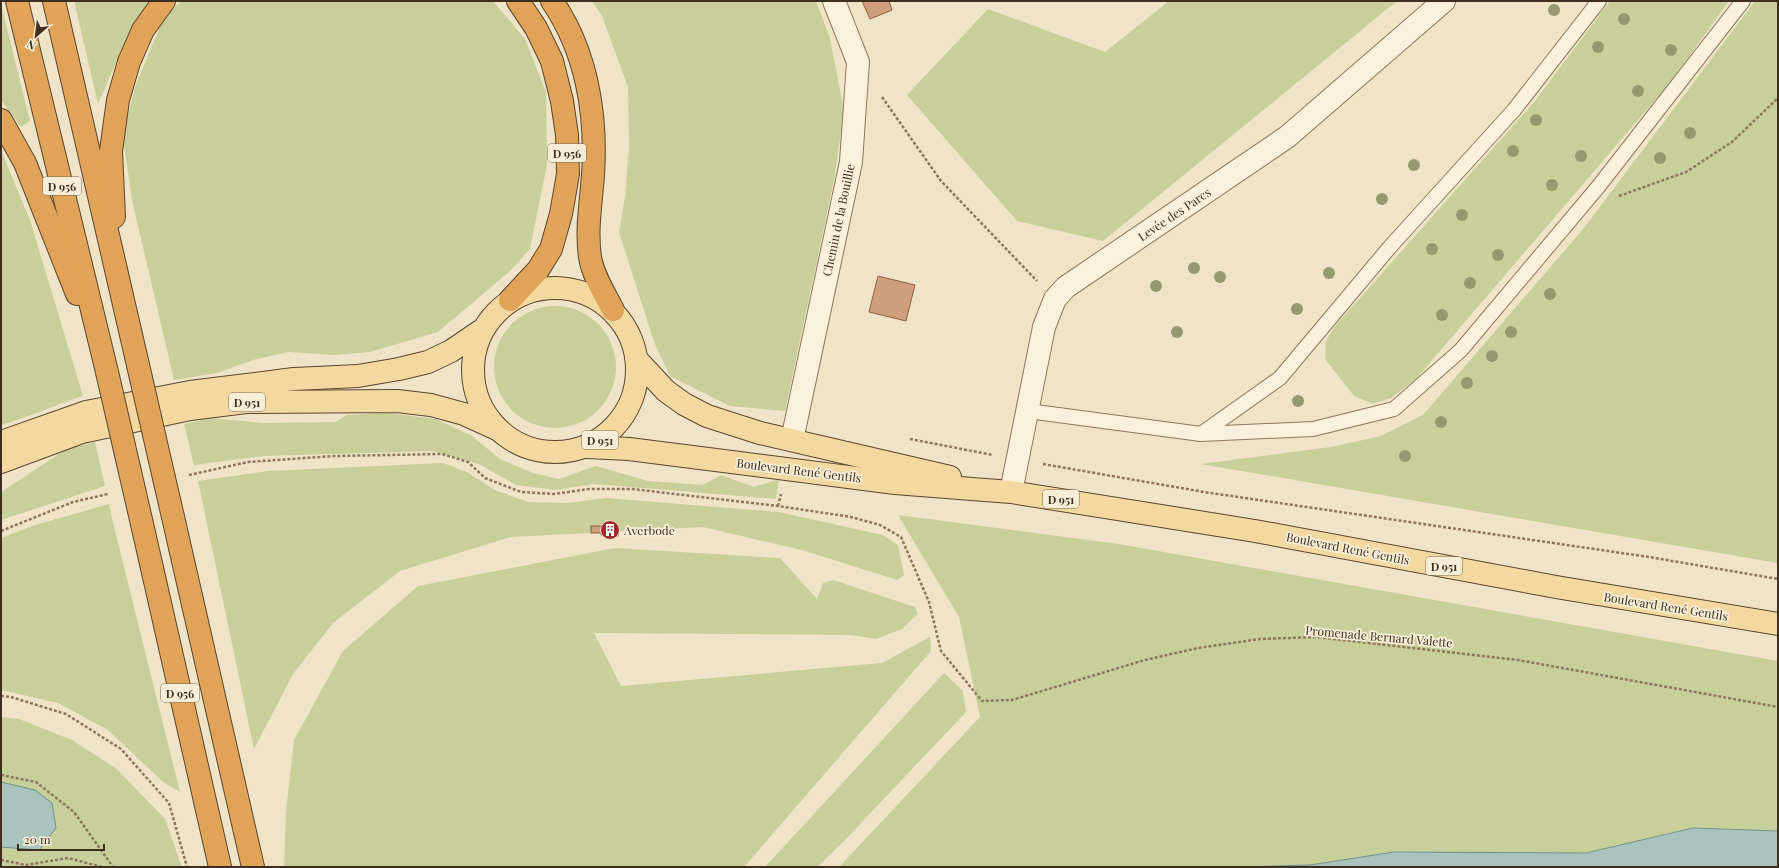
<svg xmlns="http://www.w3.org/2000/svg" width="1779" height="868" viewBox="0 0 1779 868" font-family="'Playfair Display',serif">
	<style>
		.green { fill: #c9cf9b }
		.water { fill: #a9c4bc; stroke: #6f938a }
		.building { fill: #cf9f7d; stroke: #8d5f41 }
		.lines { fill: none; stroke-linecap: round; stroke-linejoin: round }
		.lane-casing { stroke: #8d765c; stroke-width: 16 }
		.street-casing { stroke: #8d765c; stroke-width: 24 }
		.primary-casing { stroke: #5b4430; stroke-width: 24 }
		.highway-casing { stroke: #5b4430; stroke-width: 24 }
		.path { stroke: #8d765c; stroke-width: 2.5; stroke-dasharray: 3 2; stroke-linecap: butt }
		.lane { stroke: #faf1dc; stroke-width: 14 }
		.street { stroke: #faf1dc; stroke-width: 22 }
		.primary { stroke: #f3d9a0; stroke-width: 22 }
		.highway { stroke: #e0a458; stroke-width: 22 }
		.highway-bridge-casing { stroke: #5b4430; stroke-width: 24; stroke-linecap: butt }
		.highway-bridge { stroke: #e0a458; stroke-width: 22 }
		.tree { fill: #96986f }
		.labels { text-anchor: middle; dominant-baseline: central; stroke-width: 3.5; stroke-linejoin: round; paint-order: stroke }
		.shield { fill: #f7eed8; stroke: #756857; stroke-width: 1 }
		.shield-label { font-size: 11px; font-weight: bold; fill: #3d2e20 }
		.street-label { font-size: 12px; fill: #3d2e20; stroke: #f7eed8 }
		.poi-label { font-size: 12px; fill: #3d2e20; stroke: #f7eed8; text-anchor: start }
	</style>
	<rect width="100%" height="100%" fill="#f0e4c8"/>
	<g class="green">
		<polygon points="74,1 149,1 124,44 98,104"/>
		<polygon points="181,1 493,1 525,39 546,92 547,165 530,249 510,271 438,332 370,352 335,355 288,352 253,360 217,373 174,380 132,200 123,137 135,87 163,19"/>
		<polygon points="592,1 816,1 830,38 844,112 834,180 785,411 730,406 670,376 654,342 619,232 625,197 629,147 628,87 602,16"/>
		<polygon points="1169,1 1397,1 1103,241 1017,221 907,95 988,9 1105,52"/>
		<polygon points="1610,1 1729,1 1669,84 1416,379 1391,398 1373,404 1354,396 1325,359 1326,341 1335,326 1535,101"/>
		<polygon points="1755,1 1778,1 1778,563 1201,464 1331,447 1381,436 1423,415 1584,228"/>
		<polygon points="1,4 30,121 21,127 1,100"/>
		<path d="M1 150 31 223 83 396C55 405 29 417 1 425Z"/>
		<circle cx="555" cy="367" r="61"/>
		<polygon points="387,413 436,419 472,436 500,459 533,473 559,479 596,466 648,481 703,485 721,475 754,487 779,479 776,499 593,484 556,490 516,485 479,464 434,451 264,456 194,465 184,424 211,418 263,423 335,422 347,415"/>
		<polygon points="95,442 105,486 1,520 1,492 65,450"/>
		<polygon points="443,463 467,472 495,490 528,502 567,503 606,498 779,512 883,535 898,545 904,575 897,580 802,550 703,527 511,537 400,571 333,623 293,674 254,749 198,481 268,471"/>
		<polygon points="109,504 115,531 180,792 163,782 108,730 58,703 1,690 1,538 35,525"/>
		<polygon points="898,515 1119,544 1778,661 1778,831 1693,828 1586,853 1394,852 1310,865 1237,867 839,867 980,717 959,617"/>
		<polygon points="615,548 780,558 817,599 823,583 833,580 915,607 918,614 902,629 876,639 851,635 594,633 621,686 882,663 930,637 931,651 744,867 284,867 286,812 294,740 343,651 418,586"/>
		<polygon points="944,673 963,691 966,712 845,840 817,867 765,867"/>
		<polygon points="1,717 19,719 72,740 117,769 165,819 182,867 1,867"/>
	</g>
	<g class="water">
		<polygon points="1,782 35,790 52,803 56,828 39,850 1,847"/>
		<polygon points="1693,828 1778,831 1778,867 1237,867 1310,865 1394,852 1586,853"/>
	</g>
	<g class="building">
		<polygon points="862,1 889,1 892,10 870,19"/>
		<polygon points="878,276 915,285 906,321 869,312"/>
		<rect x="591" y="526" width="10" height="7"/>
		<polygon points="601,526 618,526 618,536 601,535"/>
	</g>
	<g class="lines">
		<g class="lane-casing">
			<g id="lane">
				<polyline points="1028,411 1201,434 1313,429 1394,409 1461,350 1598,187 1743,1"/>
				<polyline points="1201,434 1280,378 1389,248 1514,110 1599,1"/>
			</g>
		</g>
		<g class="street-casing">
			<g id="street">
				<polyline points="792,440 851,162 858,62 834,1"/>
				<polyline points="1011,492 1044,327 1055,299 1066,287 1287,137 1444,1"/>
			</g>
		</g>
		<g class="primary-casing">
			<g id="primary">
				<circle cx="555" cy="370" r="82"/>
				<polyline points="638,361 666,391 684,404 707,416 760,433 950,477"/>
				<polyline points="1,442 86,412 190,392 294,379 358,376 399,369 428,362 451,351 482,330"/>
				<polyline points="587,447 629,449 700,458 895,483 1011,492 1255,531 1556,587 1778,624"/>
				<polyline points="1,462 82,432 190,409 246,402 397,401 431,405 464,414 497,429"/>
			</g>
		</g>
		<g class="highway-casing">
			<g id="highway">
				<polyline points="17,1 107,372"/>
				<polyline points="54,1 138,365"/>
				<path d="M552 1C587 52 597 115 593 175 591 203 586 230 590 257 593 276 605 294 613 310"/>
				<polyline points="1,120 25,163 77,294"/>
				<polyline points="114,217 111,151 118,100 129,62 143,30 164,1"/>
				<polyline points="510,300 538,270 551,249 561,214 568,174 567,135 562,101 552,61 536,28 518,1"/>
				<polyline points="173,517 253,867"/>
				<polyline points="142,524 220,867"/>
			</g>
		</g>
		<g class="path">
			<polyline points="882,97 941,181 1037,281"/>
			<polyline points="1619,196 1686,172 1732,142 1778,98"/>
			<polyline points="910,439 993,455"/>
			<polyline points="1043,464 1204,492 1649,557 1778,579"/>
			<polyline points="189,475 248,462 334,456 442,454 468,462 485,478 521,492 554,494 589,489 632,489 778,506 851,517 880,525 901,537 929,602 941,651 982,701 1012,700 1145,660 1198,648 1260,639 1316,637 1518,660 1778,707"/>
			<polyline points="778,506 781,494"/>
			<polyline points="1,531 73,502 108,494"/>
			<polyline points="1,696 11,697 66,714 121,749 169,803 187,867"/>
			<polyline points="1,775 36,782 74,812 113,867"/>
			<polyline points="1,860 26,865 68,858 102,867"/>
		</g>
		<use href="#lane" class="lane"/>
		<use href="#street" class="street"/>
		<use href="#primary" class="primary"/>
		<use href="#highway" class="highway"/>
		<g class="highway-bridge-casing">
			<g id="highway-bridge">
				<polyline points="138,365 173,517"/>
				<polyline points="107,372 142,524"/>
			</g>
		</g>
		<use href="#highway-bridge" class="highway-bridge"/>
	</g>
	<g class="tree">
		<circle cx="1554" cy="10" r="6"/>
		<circle cx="1624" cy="19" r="6"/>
		<circle cx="1598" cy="47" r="6"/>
		<circle cx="1671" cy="50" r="6"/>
		<circle cx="1638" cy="91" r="6"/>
		<circle cx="1536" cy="120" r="6"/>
		<circle cx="1690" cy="133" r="6"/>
		<circle cx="1513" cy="151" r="6"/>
		<circle cx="1581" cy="156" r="6"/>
		<circle cx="1660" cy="158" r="6"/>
		<circle cx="1414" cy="165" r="6"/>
		<circle cx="1552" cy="185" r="6"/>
		<circle cx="1382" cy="199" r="6"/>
		<circle cx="1462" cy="215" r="6"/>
		<circle cx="1432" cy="249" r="6"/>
		<circle cx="1498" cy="255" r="6"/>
		<circle cx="1194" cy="268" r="6"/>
		<circle cx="1329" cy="273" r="6"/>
		<circle cx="1220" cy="277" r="6"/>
		<circle cx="1470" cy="283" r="6"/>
		<circle cx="1156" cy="286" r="6"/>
		<circle cx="1550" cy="294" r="6"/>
		<circle cx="1297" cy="309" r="6"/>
		<circle cx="1442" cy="315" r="6"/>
		<circle cx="1177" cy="332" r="6"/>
		<circle cx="1511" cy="332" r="6"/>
		<circle cx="1492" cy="356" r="6"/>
		<circle cx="1467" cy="383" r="6"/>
		<circle cx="1298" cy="401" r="6"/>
		<circle cx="1441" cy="422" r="6"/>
		<circle cx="1405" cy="456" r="6"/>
	</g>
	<defs>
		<g id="building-disc" transform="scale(1)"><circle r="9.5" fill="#9e2a2b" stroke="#f7eed8"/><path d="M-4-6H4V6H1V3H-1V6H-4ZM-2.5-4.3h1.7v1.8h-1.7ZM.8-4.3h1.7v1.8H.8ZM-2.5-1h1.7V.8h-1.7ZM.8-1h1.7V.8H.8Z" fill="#fff"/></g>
	</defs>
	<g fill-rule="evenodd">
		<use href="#building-disc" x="610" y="530"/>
	</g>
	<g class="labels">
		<g class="shield">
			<rect x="548" y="144" width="38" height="18" rx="3"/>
			<rect x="43" y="177" width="38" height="18" rx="3"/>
			<rect x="229" y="393" width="36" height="18" rx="3"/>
			<rect x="582" y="431" width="36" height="18" rx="3"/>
			<rect x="1043" y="490" width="36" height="18" rx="3"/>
			<rect x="1426" y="557" width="36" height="18" rx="3"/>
			<rect x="161" y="684" width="38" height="18" rx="3"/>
		</g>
		<g class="shield-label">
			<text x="567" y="153">D 956</text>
			<text x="62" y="186">D 956</text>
			<text x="247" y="402">D 951</text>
			<text x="600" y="440">D 951</text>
			<text x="1061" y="499">D 951</text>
			<text x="1444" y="566">D 951</text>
			<text x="180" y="693">D 956</text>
		</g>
		<g class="street-label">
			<text transform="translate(1174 214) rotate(-34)">Levée des Parcs</text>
			<text transform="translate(838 220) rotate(-78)">Chemin de la Bouillie</text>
			<text transform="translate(799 470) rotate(7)">Boulevard René Gentils</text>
			<text transform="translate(1348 548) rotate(11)">Boulevard René Gentils</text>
			<text transform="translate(1666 606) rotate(9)">Boulevard René Gentils</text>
			<text transform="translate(1379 636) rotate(5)">Promenade Bernard Valette</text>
		</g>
		<g class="poi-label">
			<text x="624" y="530">Averbode</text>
		</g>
	</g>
	<rect width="1779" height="868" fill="none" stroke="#3d2e20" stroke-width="4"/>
	<g transform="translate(36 36) rotate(208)" stroke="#f7eed8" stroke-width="3" paint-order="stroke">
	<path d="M0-3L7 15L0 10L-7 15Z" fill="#3d2e20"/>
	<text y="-6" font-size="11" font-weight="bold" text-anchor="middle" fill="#3d2e20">N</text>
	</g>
	<path d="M18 844v6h86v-6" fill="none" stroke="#3d2e20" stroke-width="2"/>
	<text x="24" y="844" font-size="12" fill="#3d2e20" stroke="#f7eed8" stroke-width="3" paint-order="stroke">20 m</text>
</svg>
